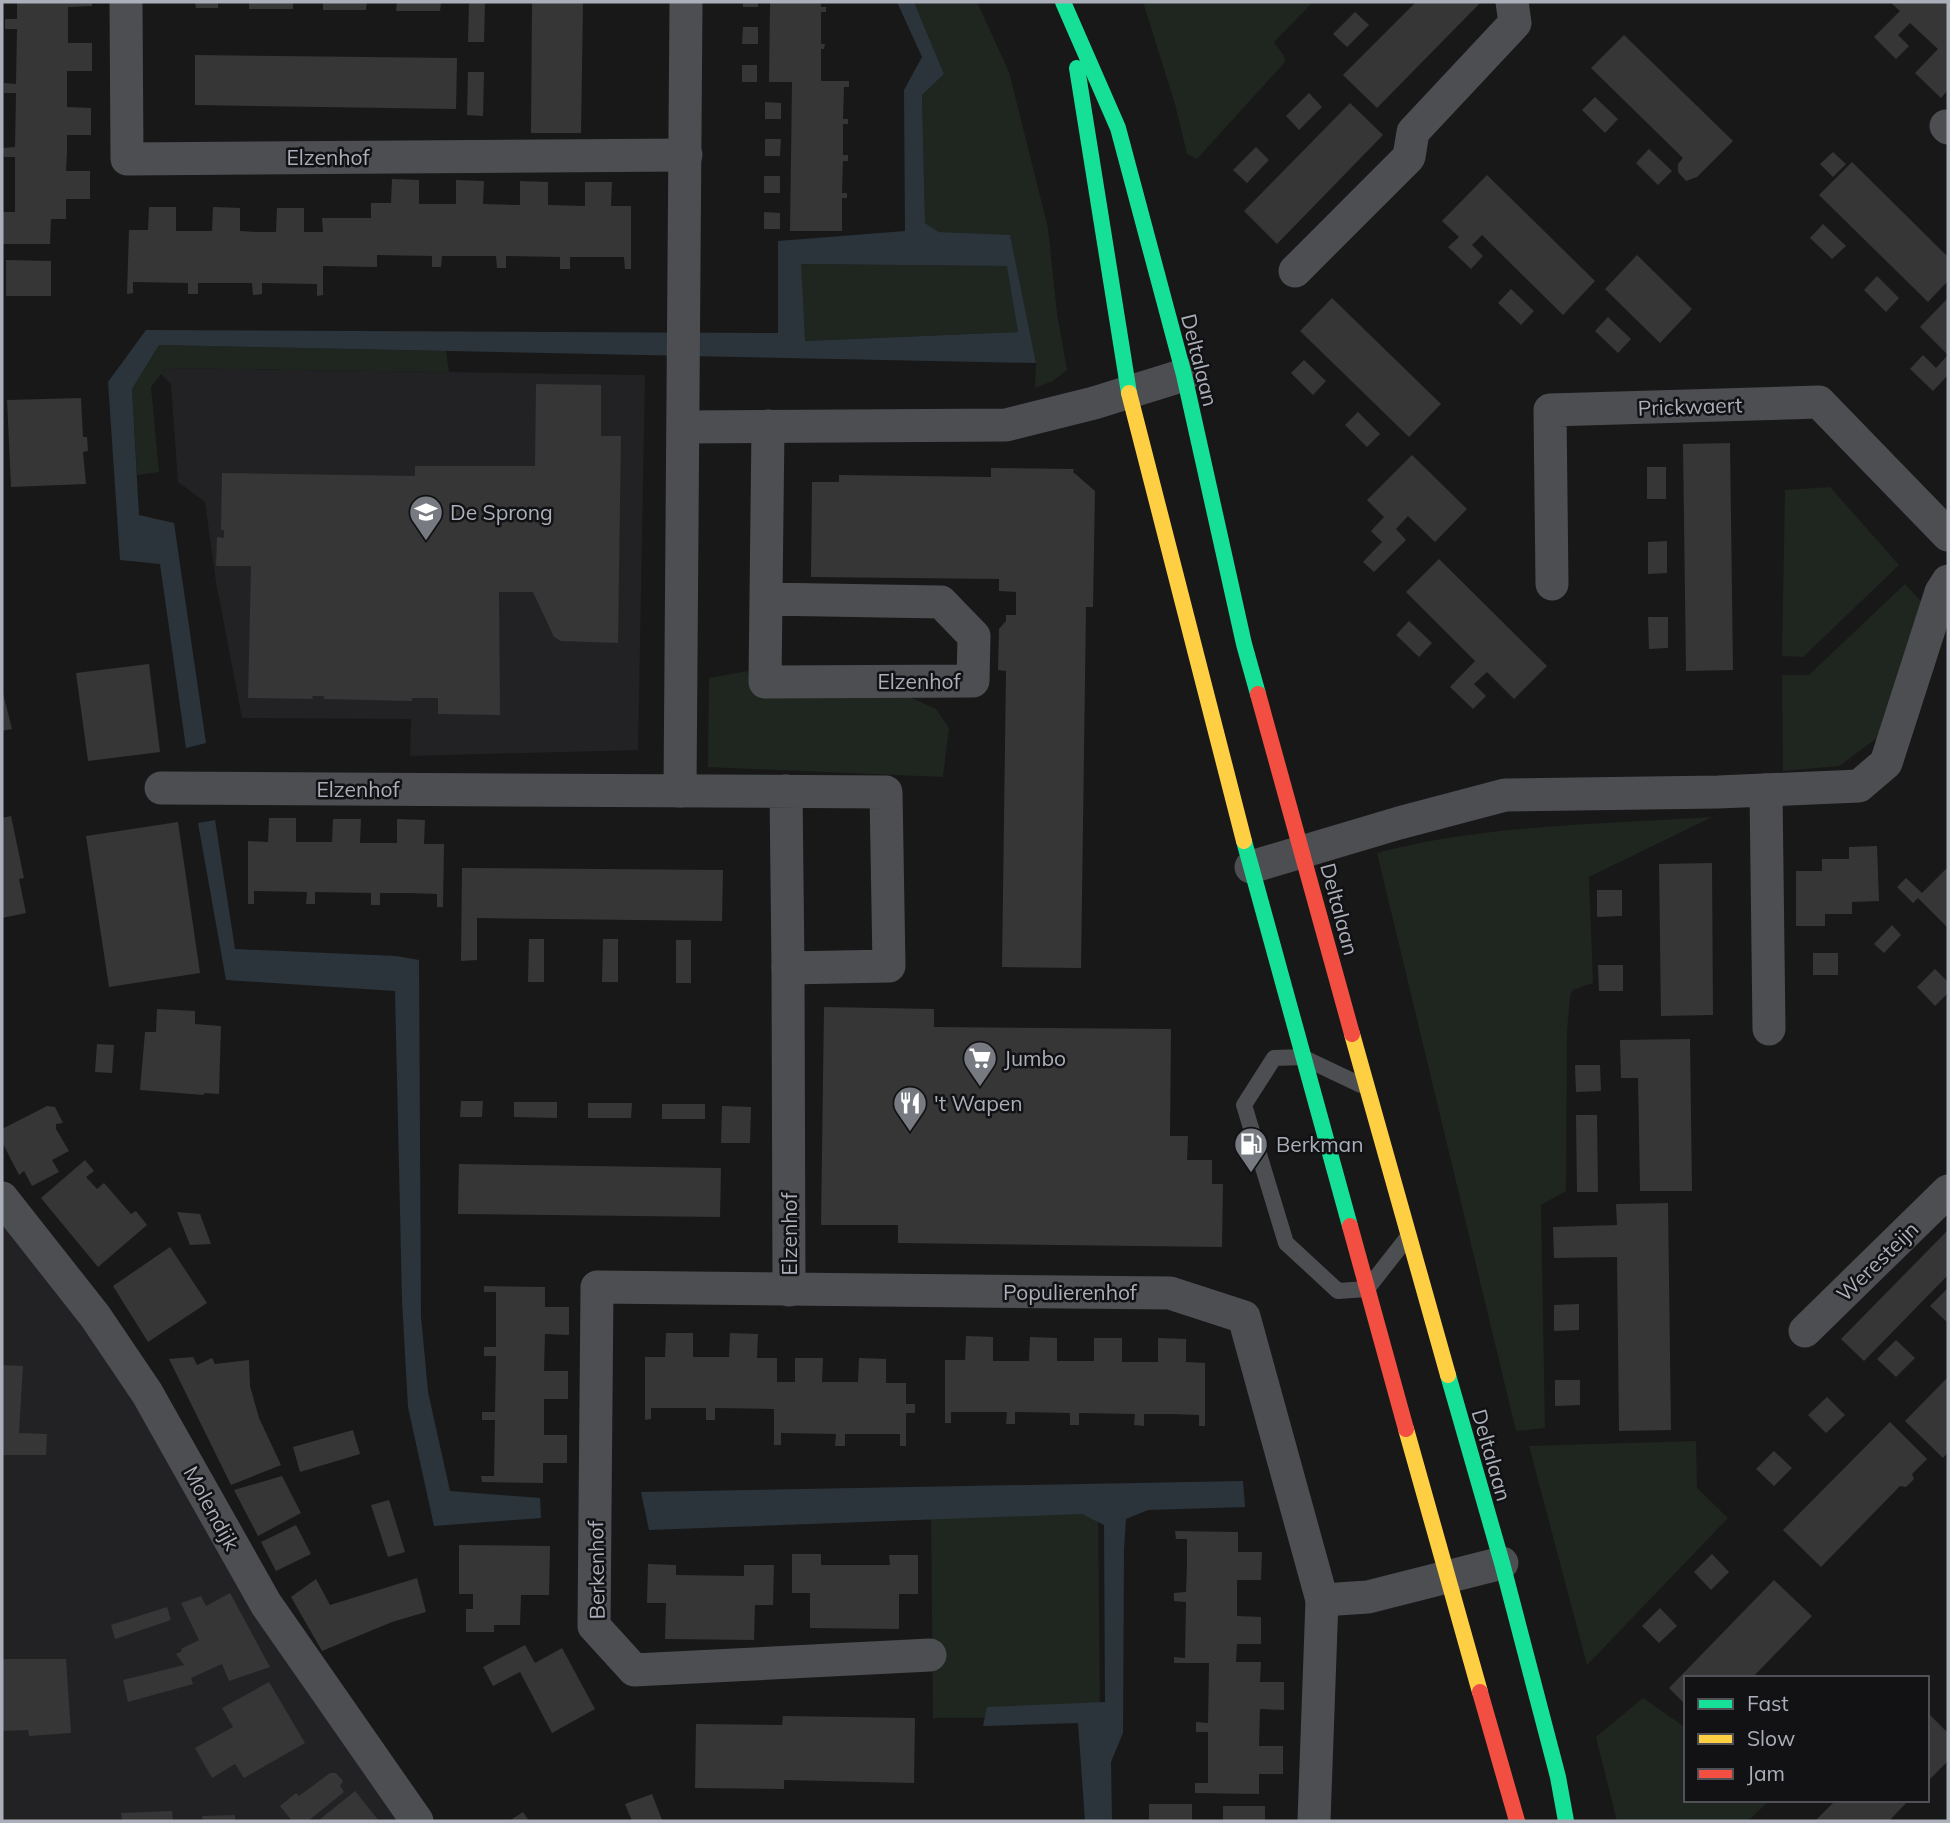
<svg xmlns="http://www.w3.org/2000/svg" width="1950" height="1823" viewBox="0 0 1950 1823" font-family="Mulish,sans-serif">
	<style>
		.built { fill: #222225 }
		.green { fill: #1e261f }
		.water { fill: #2b343b; fill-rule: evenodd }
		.building { fill: #363637 }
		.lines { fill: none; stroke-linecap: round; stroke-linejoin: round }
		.lane { stroke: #4c4e51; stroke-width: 16 }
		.street { stroke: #4c4e51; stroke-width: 33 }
		.fast { stroke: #16e098; stroke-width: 16 }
		.slow { stroke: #ffcf43; stroke-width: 16 }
		.jam { stroke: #f24e42; stroke-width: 16 }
		.labels { text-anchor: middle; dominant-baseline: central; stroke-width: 5; stroke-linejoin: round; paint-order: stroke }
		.street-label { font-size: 21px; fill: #aaafb9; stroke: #121215 }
		.poi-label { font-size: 21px; fill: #aaafb9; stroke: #121215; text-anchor: start }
	</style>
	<rect width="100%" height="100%" fill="#181818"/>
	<g class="built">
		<polygon points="166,368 645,375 638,750 410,756 411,719 242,718 216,582 205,502 178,482 171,384 161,374"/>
		<polygon points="2,1215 144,1396 419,1821 2,1821"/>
	</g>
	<g class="green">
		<polygon points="914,2 977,2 1009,72 1048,228 1057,313 1067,370 1053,381 1035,388 1036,363 1010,236 939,232 925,223 922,95 944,74"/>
		<polygon points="1143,2 1313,2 1274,42 1284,56 1285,62 1197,159 1187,154 1175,104"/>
		<polygon points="800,264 1008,266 1018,332 804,341"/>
		<polygon points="159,345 446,351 449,372 166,368 151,387 159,472 137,475 132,389"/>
		<polygon points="1830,487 1899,565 1803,657 1782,656 1785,490"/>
		<polygon points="1905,584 1925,606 1877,738 1839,766 1783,771 1782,675 1809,675"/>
		<polygon points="748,671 751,692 905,695 936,709 949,728 943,777 708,767 709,678"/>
		<path d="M1712 817 1589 877 1593 983 1573 990 1570 995 1567 1031 1566 1191 1541 1205 1545 1428 1516 1431 1377 853C1481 825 1605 824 1712 817Z"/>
		<polygon points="1696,1441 1697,1488 1728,1518 1587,1665 1529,1446"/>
		<polygon points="1098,1507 1100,1717 933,1718 931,1508"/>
		<polygon points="1643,1698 1686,1728 1686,1800 1770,1800 1748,1821 1617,1821 1596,1737"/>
	</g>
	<g class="water">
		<path d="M897 2H914L944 74 922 95 925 223 939 232 1010 235 1036 363 159 345 132 389 139 515 174 523 206 743 186 748 160 564 120 560 108 382 146 330 778 333V241L905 231 904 90 922 57ZM801 264 1007 266 1018 332 805 341Z"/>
		<polygon points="215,820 235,949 396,956 419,960 421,1316 428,1392 450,1491 540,1498 541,1518 434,1526 408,1407 402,1300 395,991 226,980 198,823"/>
		<polygon points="1243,1481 1245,1507 1148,1510 1126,1519 1124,1549 1123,1733 1111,1762 1112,1821 1085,1821 1078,1723 983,1726 987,1707 1105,1702 1104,1525 1082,1514 649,1530 641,1492"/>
	</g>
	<g class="building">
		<polygon points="17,2 92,2 92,6 68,7 68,43 92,43 92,71 67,71 67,107 91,108 91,135 67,135 67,153 66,171 90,171 90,199 66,199 66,219 51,219 50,244 2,244 3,212 15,212 15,157 4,157 3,148 15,147 16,93 4,93 4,83 16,84 17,29 5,29 5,19 17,19"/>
		<polygon points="195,2 218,2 218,8 196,8"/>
		<rect x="249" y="2" width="44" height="7"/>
		<polygon points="323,2 367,2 366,10 323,10"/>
		<polygon points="397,2 441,2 440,11 396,11"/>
		<polygon points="469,2 485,2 484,42 468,42"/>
		<polygon points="532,2 583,2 581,133 531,133"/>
		<rect x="743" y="2" width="15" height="5"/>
		<polygon points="770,2 821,2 821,7 826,7 826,12 821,12 821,44 825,44 824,49 821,49 821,81 849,81 849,87 844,87 843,119 848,119 848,124 843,124 843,155 848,155 848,161 843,161 842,193 847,193 847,198 842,198 842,231 790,231 792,82 769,82"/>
		<polygon points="1416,2 1481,2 1377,108 1343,75"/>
		<polygon points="1890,2 1948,2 1948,90 1941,98 1915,73 1938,49 1910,23 1898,35 1909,46 1896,59 1874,37 1900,11"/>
		<polygon points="1355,12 1369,25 1347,47 1333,34"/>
		<polygon points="743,27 758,27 758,44 742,44"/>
		<polygon points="1624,35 1733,141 1697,177 1686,181 1678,172 1678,164 1683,158 1591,68"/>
		<polygon points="195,55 457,58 456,109 195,105"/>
		<rect x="742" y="65" width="15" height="17"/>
		<polygon points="468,72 484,72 483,116 467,115"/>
		<polygon points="1309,93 1322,107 1299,130 1286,116"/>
		<polygon points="1595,97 1618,119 1605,133 1582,110"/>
		<polygon points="765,102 781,103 781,119 765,119"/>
		<polygon points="1350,103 1383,135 1277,244 1244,211"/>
		<polygon points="765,139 781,139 780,156 765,156"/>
		<polygon points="1256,147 1269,160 1247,183 1233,170"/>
		<polygon points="1649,149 1672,171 1658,185 1636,163"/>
		<polygon points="1833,152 1846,164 1833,177 1820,164"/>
		<polygon points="1852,162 1948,257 1948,281 1928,302 1819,195"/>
		<polygon points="1487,175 1595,281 1563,315 1482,235 1472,245 1483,256 1471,269 1448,247 1459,237 1442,221"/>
		<rect x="764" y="176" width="16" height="17"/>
		<polygon points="392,179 419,180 419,204 456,204 456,180 484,181 483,204 520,205 520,181 548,182 548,205 585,206 585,182 612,182 611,206 631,206 631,269 625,269 624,257 570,257 570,269 560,269 560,257 506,256 506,268 497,268 496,256 442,256 441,267 432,267 432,256 377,255 377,267 323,266 323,295 317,296 317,284 262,283 262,294 253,295 252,283 198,283 198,294 188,294 188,283 133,282 133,293 127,294 129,230 148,230 149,207 176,207 176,231 212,231 213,207 240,208 240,231 257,232 276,232 277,208 304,208 304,232 323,232 322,218 371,218 371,203 391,203"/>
		<polygon points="764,212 780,213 780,229 764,229"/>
		<polygon points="1823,224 1846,246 1832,259 1810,238"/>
		<polygon points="1637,255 1692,309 1660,343 1605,289"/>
		<polygon points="6,260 51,261 51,296 6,296"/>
		<polygon points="1877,276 1899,298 1886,312 1864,290"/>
		<polygon points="1511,289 1534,311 1521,325 1498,303"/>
		<polygon points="1332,298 1441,404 1409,437 1300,331"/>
		<polygon points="1948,298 1948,375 1933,391 1910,369 1923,355 1936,368 1948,355 1920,327"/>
		<polygon points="1608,317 1631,339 1618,353 1595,331"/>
		<polygon points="1304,360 1326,381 1313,395 1291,373"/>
		<polygon points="536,384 601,385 601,436 621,436 618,643 561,641 554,637 533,592 499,592 500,715 438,714 438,698 412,698 412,701 324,699 324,696 312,696 313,699 248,698 251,566 216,566 217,537 224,538 224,530 221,530 222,473 415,476 415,466 535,466"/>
		<polygon points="81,398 83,437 87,437 88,451 83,452 86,484 11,487 7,400"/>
		<polygon points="1358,412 1380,434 1367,447 1345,425"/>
		<polygon points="1730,443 1733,670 1686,671 1683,444"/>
		<polygon points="1412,455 1467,509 1435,542 1408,516 1396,529 1406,540 1374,572 1363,562 1382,542 1371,531 1384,517 1367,500"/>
		<rect x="1647" y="467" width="19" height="32"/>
		<polygon points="991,468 1074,469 1073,472 1095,491 1093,607 1086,607 1081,968 1002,967 1006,671 998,670 999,629 1006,621 1006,615 1016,615 1016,592 999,591 999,579 811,577 812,482 839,482 839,475 991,477"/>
		<polygon points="1667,541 1667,573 1648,574 1648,542"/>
		<polygon points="1439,559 1547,666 1514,699 1487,672 1474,684 1486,696 1473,709 1450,687 1475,661 1406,592"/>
		<polygon points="1648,617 1668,617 1668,648 1649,649"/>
		<polygon points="1409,621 1432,643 1419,657 1396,635"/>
		<polygon points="149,664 160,752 88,761 76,673"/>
		<polygon points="2,689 12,729 2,731"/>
		<polygon points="11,816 24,878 19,879 26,913 2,918 2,818"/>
		<polygon points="269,818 296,818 296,842 332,842 333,819 361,819 360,843 397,843 397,819 425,820 424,844 444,844 443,907 437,907 437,894 410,893 380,893 380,905 371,905 371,893 315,892 315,904 306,904 307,892 254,891 254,904 248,904 248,841 268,842"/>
		<polygon points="178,822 200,973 109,987 86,836"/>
		<polygon points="1877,846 1879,901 1852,902 1852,914 1825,914 1825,926 1796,926 1796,871 1822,871 1822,859 1849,859 1849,847"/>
		<polygon points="1712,863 1713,1015 1661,1016 1659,864"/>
		<polygon points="1948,867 1948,928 1918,898 1913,903 1897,887 1906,878 1922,893"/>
		<polygon points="462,868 723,870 722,921 477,918 477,960 461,961"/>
		<polygon points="1597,890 1622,890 1622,916 1597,917"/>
		<polygon points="1892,925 1901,935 1884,953 1874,944"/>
		<polygon points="529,939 544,939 544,982 528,982"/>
		<polygon points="603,939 618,939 618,982 602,982"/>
		<rect x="676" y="940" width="15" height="43"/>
		<rect x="1813" y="953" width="25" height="22"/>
		<polygon points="1598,965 1623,965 1623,991 1599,991"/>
		<polygon points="1935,969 1948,982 1948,993 1935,1006 1917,987"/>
		<polygon points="824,1007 934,1009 934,1027 1171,1029 1170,1136 1188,1136 1187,1160 1212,1160 1212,1184 1223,1184 1222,1247 898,1243 898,1225 821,1225"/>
		<polygon points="157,1009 195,1011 195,1024 221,1026 219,1094 204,1093 204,1095 140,1090 145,1032 156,1032"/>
		<polygon points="1690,1039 1692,1191 1640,1191 1638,1078 1621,1078 1620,1040"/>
		<polygon points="97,1044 114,1045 112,1073 95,1072"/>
		<polygon points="1575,1065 1600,1065 1601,1091 1576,1092"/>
		<polygon points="461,1101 483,1101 482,1117 460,1117"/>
		<polygon points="514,1102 557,1102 557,1118 514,1117"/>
		<polygon points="588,1103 632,1103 631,1118 588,1118"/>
		<rect x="662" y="1104" width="43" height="15"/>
		<polygon points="47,1106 55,1107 63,1123 56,1124 56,1129 69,1151 52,1160 59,1172 32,1186 24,1171 19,1175 2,1142 2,1129"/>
		<polygon points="722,1106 751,1107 750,1143 721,1143"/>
		<polygon points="1576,1115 1597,1115 1598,1192 1577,1192"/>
		<polygon points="85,1160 94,1171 86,1177 97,1189 104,1183 131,1214 136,1211 147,1225 98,1267 41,1198"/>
		<polygon points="459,1164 721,1168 720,1217 458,1214"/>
		<polygon points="1668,1203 1671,1430 1619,1431 1617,1257 1554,1258 1553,1227 1617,1225 1616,1204"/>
		<polygon points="177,1212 200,1214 211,1244 190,1245"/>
		<polygon points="1948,1230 1948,1275 1864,1361 1841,1339"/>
		<polygon points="170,1247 207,1303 148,1342 113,1286"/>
		<polygon points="484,1286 545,1287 545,1307 569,1307 569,1335 545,1334 544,1371 568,1371 568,1399 544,1399 544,1435 567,1435 567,1463 543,1463 543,1483 482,1482 481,1476 494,1476 495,1420 482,1420 482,1412 495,1412 496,1356 484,1356 484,1347 496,1347 496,1292 484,1292"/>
		<polygon points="1948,1288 1948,1323 1930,1306"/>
		<polygon points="1579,1304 1579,1330 1554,1331 1554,1305"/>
		<polygon points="666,1333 693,1333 693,1357 729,1357 730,1333 758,1334 757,1358 777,1358 777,1382 795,1382 795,1358 823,1358 822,1382 858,1382 859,1358 886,1359 886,1383 906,1383 906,1404 915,1404 915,1413 906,1413 906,1446 900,1446 900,1434 845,1434 845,1446 835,1446 836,1434 781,1433 781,1445 774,1445 774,1409 715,1408 715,1420 706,1420 706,1408 651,1408 651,1419 645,1420 645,1357 665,1357"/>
		<polygon points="966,1336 993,1337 993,1361 1029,1361 1030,1337 1057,1338 1057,1361 1094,1361 1094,1338 1122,1338 1122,1362 1158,1362 1158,1338 1186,1339 1186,1362 1205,1363 1205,1426 1199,1426 1199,1415 1171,1414 1144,1414 1144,1426 1134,1425 1135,1414 1079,1413 1079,1425 1070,1425 1070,1413 1015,1412 1015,1424 1006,1424 1007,1412 951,1412 951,1423 945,1423 945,1360 965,1360"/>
		<polygon points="1896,1340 1915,1358 1896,1377 1877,1359"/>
		<polygon points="193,1357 197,1365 212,1358 215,1364 249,1360 250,1386 259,1418 281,1465 231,1485 169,1359"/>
		<polygon points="2,1365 23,1366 19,1433 47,1434 46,1455 2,1455"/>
		<polygon points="1948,1377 1948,1452 1943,1458 1905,1421"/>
		<polygon points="1555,1380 1580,1380 1580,1405 1555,1406"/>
		<polygon points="1827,1397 1845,1415 1826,1433 1808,1415"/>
		<polygon points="1890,1422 1927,1459 1912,1474 1914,1479 1906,1487 1900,1486 1821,1567 1783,1530"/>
		<polygon points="353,1430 360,1454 300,1472 293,1447"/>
		<polygon points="1774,1451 1792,1468 1774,1486 1756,1469"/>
		<polygon points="282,1476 301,1513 258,1536 234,1490"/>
		<polygon points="389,1500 405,1552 388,1557 371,1505"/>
		<polygon points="296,1525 311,1554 276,1571 261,1542"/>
		<polygon points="1175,1531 1238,1532 1238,1552 1262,1552 1261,1580 1237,1580 1237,1616 1261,1617 1261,1644 1237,1644 1236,1662 1261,1662 1260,1682 1284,1682 1284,1710 1260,1709 1259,1746 1283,1746 1283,1774 1259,1774 1259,1794 1195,1793 1195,1783 1208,1783 1208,1732 1196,1732 1196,1722 1208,1723 1209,1663 1174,1663 1174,1657 1185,1658 1186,1602 1174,1601 1174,1593 1186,1592 1187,1565 1187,1539 1176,1539"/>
		<polygon points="459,1545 550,1546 549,1595 521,1595 520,1625 494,1625 494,1632 466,1632 466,1609 473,1609 473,1594 459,1594"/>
		<polygon points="792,1554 821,1554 821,1565 890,1565 889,1555 918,1555 918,1594 899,1594 899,1629 810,1628 810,1593 792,1593"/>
		<polygon points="1712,1554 1729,1572 1711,1590 1694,1572"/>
		<polygon points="648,1564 676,1565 676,1575 744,1576 744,1565 774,1565 773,1605 755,1605 754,1640 665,1639 666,1603 647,1603"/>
		<polygon points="417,1578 426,1612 392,1622 322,1651 291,1597 316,1579 330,1605"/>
		<polygon points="1774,1580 1812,1616 1752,1678 1686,1678 1686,1705 1669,1688"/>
		<polygon points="230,1593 270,1667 229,1681 222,1664 191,1678 193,1684 128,1702 123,1680 184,1665 176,1654 182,1651 181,1649 199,1640 181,1603 201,1596 206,1606"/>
		<polygon points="167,1607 171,1620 115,1639 111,1625"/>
		<polygon points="1660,1608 1677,1626 1659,1643 1642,1626"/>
		<polygon points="525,1645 535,1663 562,1648 595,1709 552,1733 520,1672 493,1686 483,1667"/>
		<polygon points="2,1659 66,1659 71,1733 29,1736 28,1730 2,1731"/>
		<polygon points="269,1682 305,1743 244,1778 235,1764 212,1778 195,1748 233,1727 222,1708"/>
		<polygon points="1927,1712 1948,1733 1948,1761 1927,1782"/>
		<polygon points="783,1716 915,1718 914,1783 784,1780 784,1789 695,1788 696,1724 782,1725"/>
		<polygon points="330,1773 336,1773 343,1781 340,1786 344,1792 308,1821 292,1821 280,1806 296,1793 299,1796"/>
		<polygon points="355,1791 379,1821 318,1821"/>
		<polygon points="652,1794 662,1820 632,1821 625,1804"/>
		<polygon points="1836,1800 1909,1800 1889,1821 1815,1821"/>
		<rect x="1149" y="1804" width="43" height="16"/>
		<rect x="1223" y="1806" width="42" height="15"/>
		<polygon points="172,1811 173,1821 122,1821 121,1813"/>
		<polygon points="523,1812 529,1821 509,1821"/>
		<polygon points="235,1815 235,1821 203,1821 202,1816"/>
	</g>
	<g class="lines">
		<polyline class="lane" points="1361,1085 1302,1057 1274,1058 1244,1105 1286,1243 1338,1291 1367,1289 1407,1238"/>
		<g class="street">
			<polyline points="126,2 127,159 686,155"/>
			<polyline points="1946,126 1948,128"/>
			<polyline points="1295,271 1409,157 1413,132 1515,23 1512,2"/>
			<polyline points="684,427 1006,425 1094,403 1184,375"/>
			<polyline points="1552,584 1550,410 1819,402 1948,535"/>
			<polyline points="766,599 941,602 974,636 973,681 765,682 768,426"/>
			<path d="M161 788C403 789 645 790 886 792L889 966 788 968 786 791"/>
			<polyline points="1766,790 1769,1029"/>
			<polyline points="680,791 686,2"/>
			<polyline points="1251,867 1399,823 1505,795 1718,792 1859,786 1886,763 1941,592 1948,581"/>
			<polyline points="788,968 789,1290"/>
			<polyline points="2,1198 95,1316 147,1393 266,1604 417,1821"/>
			<polyline points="1805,1331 1948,1191"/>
			<polyline points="1322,1600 1368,1597 1502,1563"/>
			<polyline points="930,1655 634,1670 594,1626 597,1287 1170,1293 1244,1317 1322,1600 1314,1821"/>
		</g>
		<g class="fast">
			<polyline points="1063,2 1118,128 1184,375 1244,644 1258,694"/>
			<polyline points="1077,68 1129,393"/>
			<polyline points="1244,841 1350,1226"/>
			<polyline points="1448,1375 1502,1563 1558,1777 1566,1821"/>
		</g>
		<g class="slow">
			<polyline points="1129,393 1244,841"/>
			<polyline points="1352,1034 1448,1375"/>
			<polyline points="1406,1429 1480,1692"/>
		</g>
		<g class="jam">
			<polyline points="1258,694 1352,1034"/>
			<polyline points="1350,1226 1406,1429"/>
			<polyline points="1480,1692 1517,1821"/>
		</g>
	</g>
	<defs>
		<g id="school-pin" transform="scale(1.75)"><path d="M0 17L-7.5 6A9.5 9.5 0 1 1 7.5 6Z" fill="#777a81" stroke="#121215"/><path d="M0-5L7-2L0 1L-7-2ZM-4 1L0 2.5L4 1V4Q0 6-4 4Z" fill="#fff"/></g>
		<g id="supermarket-pin" transform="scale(1.75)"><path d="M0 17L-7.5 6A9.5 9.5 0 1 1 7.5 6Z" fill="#777a81" stroke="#121215"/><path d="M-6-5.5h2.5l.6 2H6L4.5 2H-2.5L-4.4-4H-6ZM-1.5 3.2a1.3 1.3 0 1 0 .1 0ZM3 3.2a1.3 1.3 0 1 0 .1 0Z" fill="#fff"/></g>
		<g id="restaurant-pin" transform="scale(1.75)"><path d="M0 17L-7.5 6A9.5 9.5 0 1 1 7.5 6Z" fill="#777a81" stroke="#121215"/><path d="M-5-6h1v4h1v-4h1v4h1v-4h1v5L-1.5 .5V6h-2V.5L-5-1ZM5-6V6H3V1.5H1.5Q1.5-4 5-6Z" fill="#fff"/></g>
		<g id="fuel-pin" transform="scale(1.75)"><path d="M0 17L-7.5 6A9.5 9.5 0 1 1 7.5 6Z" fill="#777a81" stroke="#121215"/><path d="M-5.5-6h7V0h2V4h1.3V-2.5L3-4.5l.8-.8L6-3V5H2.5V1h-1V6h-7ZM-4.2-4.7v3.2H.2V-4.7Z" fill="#fff"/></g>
	</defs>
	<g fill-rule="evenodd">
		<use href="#school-pin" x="426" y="512"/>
		<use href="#supermarket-pin" x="980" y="1058"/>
		<use href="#restaurant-pin" x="910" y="1103"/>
		<use href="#fuel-pin" x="1251" y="1144"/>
	</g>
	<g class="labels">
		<g class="street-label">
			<text x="328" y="157">Elzenhof</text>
			<text transform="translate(1200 360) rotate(76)">Deltalaan</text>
			<text transform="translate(1690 406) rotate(-2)">Prickwaert</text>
			<text x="919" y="681">Elzenhof</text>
			<text x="358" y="789">Elzenhof</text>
			<text transform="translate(1340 909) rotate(75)">Deltalaan</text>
			<text transform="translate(789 1234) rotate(-90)">Elzenhof</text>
			<text transform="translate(1877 1261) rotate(-44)">Weresteijn</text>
			<text x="1070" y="1292">Populierenhof</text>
			<text transform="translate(1492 1455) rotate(74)">Deltalaan</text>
			<text transform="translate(212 1508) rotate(61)">Molendijk</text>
			<text transform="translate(596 1570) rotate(-91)">Berkenhof</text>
		</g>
		<g class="poi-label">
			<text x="450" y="512">De Sprong</text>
			<text x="1004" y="1058">Jumbo</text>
			<text x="934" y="1103">'t Wapen</text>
			<text x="1276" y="1144">Berkman</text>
		</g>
	</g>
	<rect width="1950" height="1823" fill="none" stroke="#aaafb9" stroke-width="7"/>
	<rect x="1684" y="1676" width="245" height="126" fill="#121215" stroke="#4f5157" stroke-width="2"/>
	<rect x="1698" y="1699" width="35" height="10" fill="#16e098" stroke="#4f5157" stroke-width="2"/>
	<text x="1747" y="1711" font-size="21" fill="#aaafb9">Fast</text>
	<rect x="1698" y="1734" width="35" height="10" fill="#ffcf43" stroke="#4f5157" stroke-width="2"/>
	<text x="1747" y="1746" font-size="21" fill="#aaafb9">Slow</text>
	<rect x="1698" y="1769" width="35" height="10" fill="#f24e42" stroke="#4f5157" stroke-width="2"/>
	<text x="1747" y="1781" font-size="21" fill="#aaafb9">Jam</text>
</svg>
